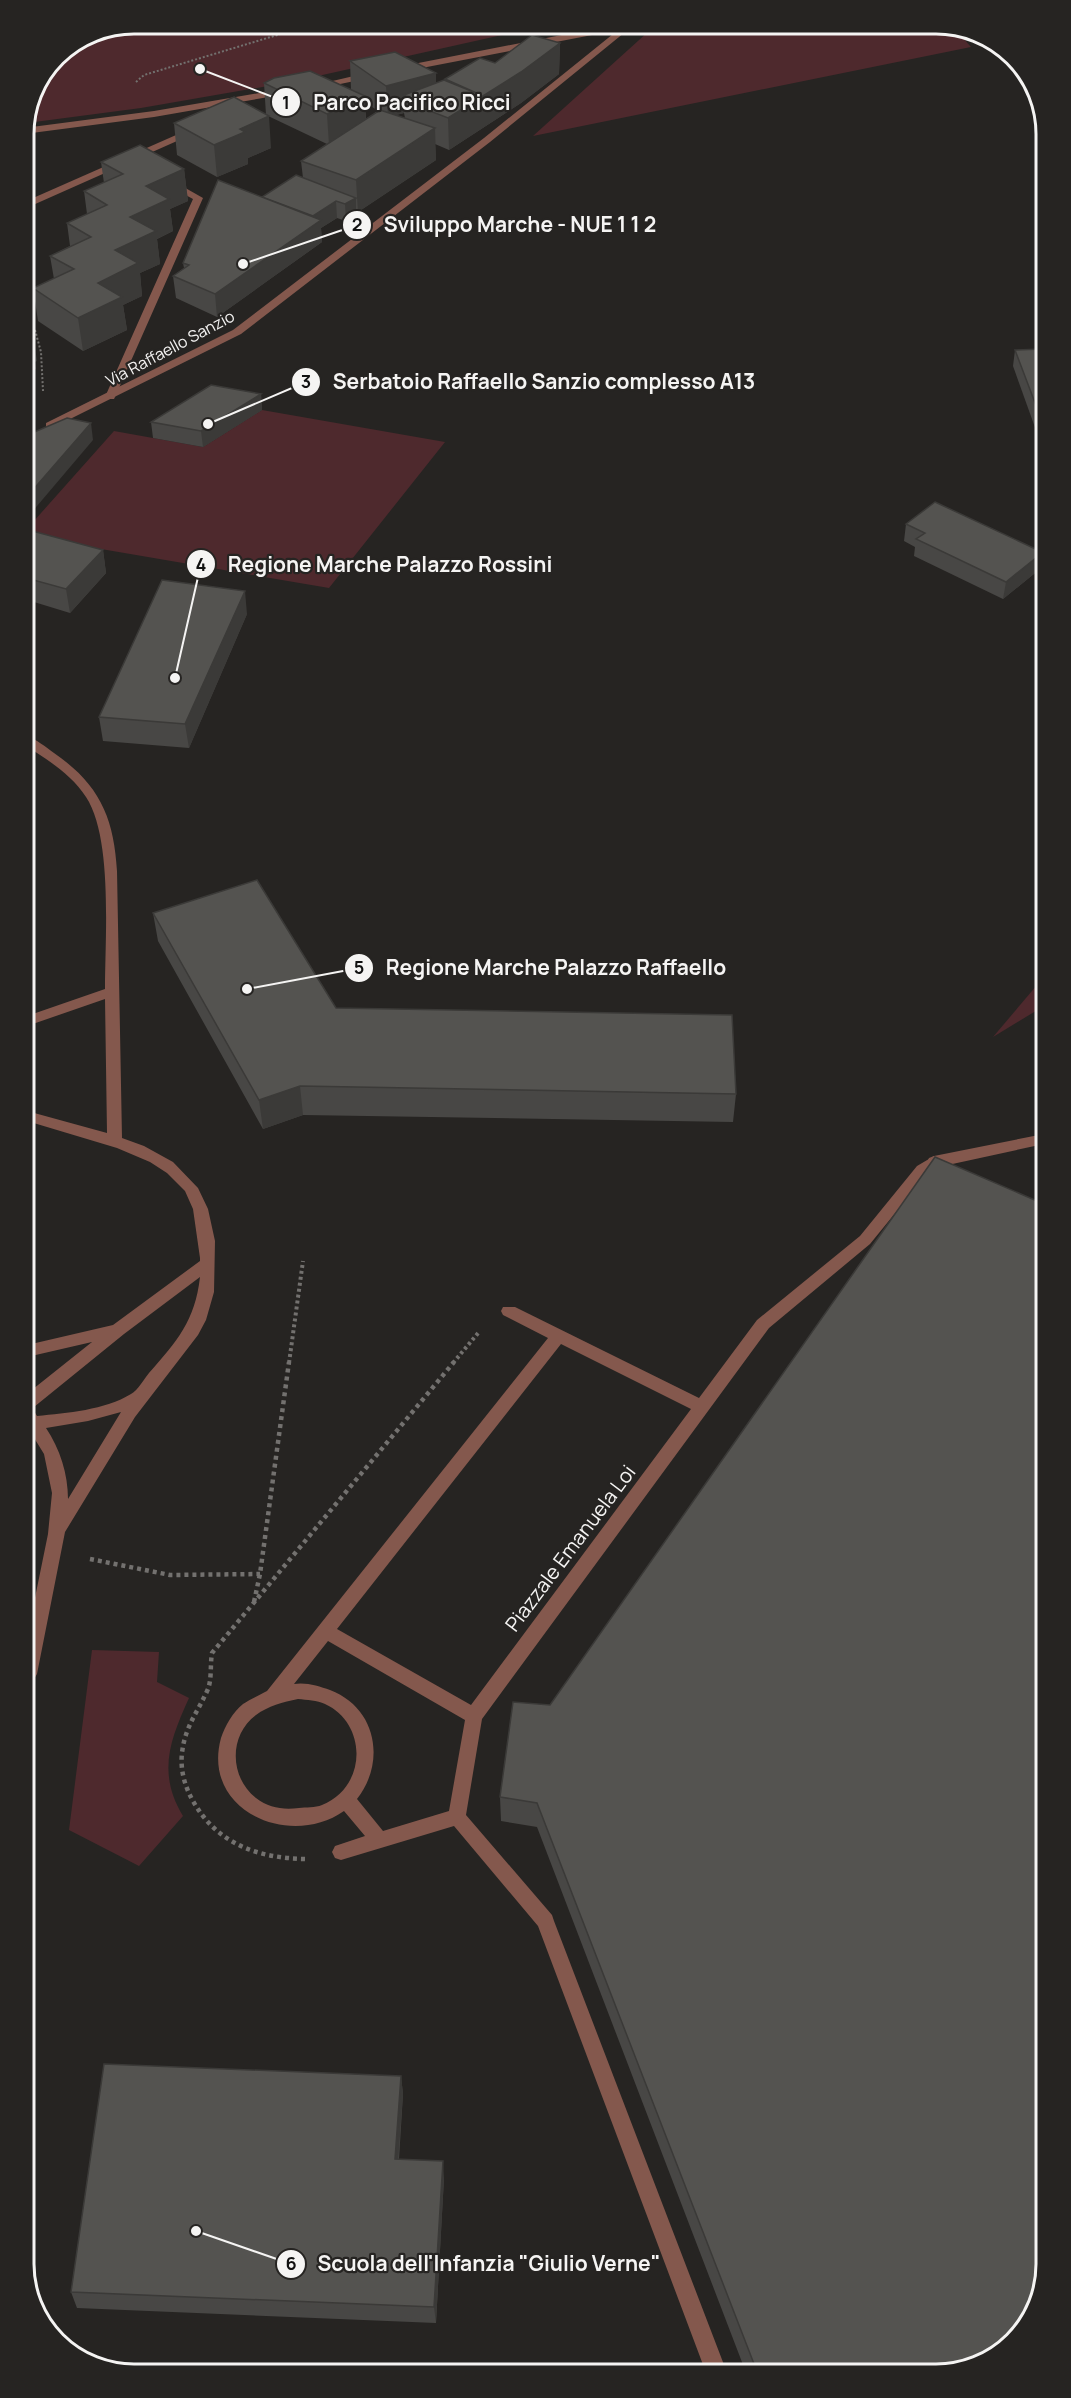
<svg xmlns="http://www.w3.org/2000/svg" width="1071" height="2398" viewBox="0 0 1071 2398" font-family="Manrope,sans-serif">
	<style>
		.green { fill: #4e292d }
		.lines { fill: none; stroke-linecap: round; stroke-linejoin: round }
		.path-far2 { stroke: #73716f; stroke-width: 2; stroke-dasharray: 2 2; stroke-linecap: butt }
		.path-far1 { stroke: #73716f; stroke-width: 4; stroke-dasharray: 3 3; stroke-linecap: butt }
		.path { stroke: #73716f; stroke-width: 4.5; stroke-dasharray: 4 4; stroke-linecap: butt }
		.service { fill: #84584d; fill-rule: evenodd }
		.pedestrian { fill: #84584d; fill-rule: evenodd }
		.minor { fill: #84584d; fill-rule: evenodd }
		.wall { fill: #484745; fill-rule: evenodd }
		.shaded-wall { fill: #3b3a38 }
		.building { fill: #545350; stroke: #3b3a38; stroke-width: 1.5 }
		.labels { text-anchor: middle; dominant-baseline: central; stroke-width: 4.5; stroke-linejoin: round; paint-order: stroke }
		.far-street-label { font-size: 16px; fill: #f5f4f3; stroke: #262422 }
		.street-label { font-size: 20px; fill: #f5f4f3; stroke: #262422 }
		.rim { fill: none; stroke: #f5f4f3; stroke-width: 3 }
		.leader { fill: none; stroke: #f5f4f3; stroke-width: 2 }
		.callout-dot { fill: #f5f4f3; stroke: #262422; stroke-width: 2 }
		.mark-label { font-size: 18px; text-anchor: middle; font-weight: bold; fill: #111 }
		.callout-label { font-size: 21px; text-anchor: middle; font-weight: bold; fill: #f5f4f3; stroke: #262422; stroke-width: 4.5; stroke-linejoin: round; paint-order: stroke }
	</style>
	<rect width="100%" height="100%" fill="#262422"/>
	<g class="green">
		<polygon points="135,24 552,24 291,82 141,108 27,123 57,56 93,32"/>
		<polygon points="665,24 944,24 955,29 971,47 533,136 649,31"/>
		<polygon points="262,410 445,442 329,588 25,536 25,531 114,431 203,447"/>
		<polygon points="1043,978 1044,1006 993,1037"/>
		<path d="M92 1650 159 1652 157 1682 189 1698C170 1740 157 1773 183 1816L139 1866 69 1830Z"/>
	</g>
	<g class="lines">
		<g class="path-far2">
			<polyline points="136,82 144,75 314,24"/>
			<polyline points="35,330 41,352 43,391"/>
		</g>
		<g class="path-far1">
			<polyline points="289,1363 303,1261"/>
			<polyline points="453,1363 479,1332"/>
		</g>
		<g class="path">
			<polyline points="90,1559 170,1575 260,1574"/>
			<polyline points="254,1602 260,1574 289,1362"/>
			<path d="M305 1859C258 1858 217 1844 193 1801 185 1787 180 1770 182 1753 185 1726 198 1712 208 1689 212 1678 210 1665 212 1653L454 1362"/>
		</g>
		<g class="service">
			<polygon points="167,181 173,181 203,198 115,397 114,399 106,399 105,397 193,199 167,185"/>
			<polygon points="1044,1134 1044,1144 934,1168 929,1166 927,1162 929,1158 934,1156"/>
		</g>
		<path class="pedestrian" d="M934 1156 939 1158 941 1162 927 1174 870 1244 769 1328 482 1719 466 1815 552 1915 554 1921 726 2370H705L538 1926 454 1826 341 1860 335 1858 332 1852 335 1846 365 1836 344 1811C290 1849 201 1811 221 1738 225 1726 233 1712 243 1704 250 1699 260 1695 267 1691L548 1338 503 1315 501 1311 503 1307H515L699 1398 757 1320 860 1236 917 1166ZM561 1344 691 1409 471 1705 337 1629ZM328 1641 465 1720 449 1811 383 1831 357 1799C386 1762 377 1708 330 1690 319 1686 306 1682 294 1684ZM298 1699C307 1700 317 1700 325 1704 368 1724 367 1787 322 1805 315 1808 306 1807 299 1808 283 1810 269 1808 256 1798 230 1778 228 1736 256 1715 268 1706 283 1702 298 1699Z"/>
		<g class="minor">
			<polygon points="618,24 635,24 490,142 241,334 54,427 46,427 46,423 233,330 484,138 618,30 401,72 396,69 398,67"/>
			<polygon points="371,72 376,75 374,77 316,89 311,86"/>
			<polygon points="283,89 286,90 286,94 154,117 24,134 24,128 154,111"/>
			<polygon points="192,128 197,131 195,133 24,209 24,202"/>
			<path d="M26 736C36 739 46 747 54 753 99 784 114 817 117 871L122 1138 144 1146 173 1162 198 1188 208 1209 215 1241 214 1292 206 1320 198 1335 135 1417 65 1532 37 1674 34 1679 28 1681V1632L48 1534 52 1493 44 1454 28 1428V1410L34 1411 37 1416C67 1413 105 1410 131 1394 138 1390 144 1379 149 1373 177 1341 195 1321 200 1277L124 1334 34 1407 28 1408V1393L92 1342 27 1357V1345L113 1325 200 1261V1258L193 1209 185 1191 167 1173 150 1162 117 1148 27 1121V1111L107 1133 105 999 27 1026V1016L105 989C105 938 113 838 86 797 71 774 48 760 26 746ZM121 1412 68 1499C68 1474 60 1449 46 1428L88 1421Z"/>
		</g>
	</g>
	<g class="wall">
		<path d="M560 43 559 74 521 103 449 150 435 144 436 160 358 212H356V214L346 221 337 218 321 228 322 242 217 317 176 298 173 276 184 268 183 263 262 197 303 178 301 161 327 144 266 115 264 83 351 90 350 61 436 83 495 63ZM365 102 378 111 366 119ZM404 113 405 118 396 115Z"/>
		<polygon points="174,123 271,148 248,158 248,164 217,177 177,155"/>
		<polygon points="101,162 184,169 188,201 170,209 173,231 157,239 160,264 140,273 142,296 123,305 127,330 83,351 38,321 33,288 54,279 50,256 70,246 67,223 87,214 84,191 104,183"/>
		<polygon points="1042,349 1042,433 1037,433 1013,366 1015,350"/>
		<polygon points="261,394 262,410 203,447 153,438 151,422"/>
		<polygon points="906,524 1040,569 1003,599 914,556 915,547 904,541"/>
		<polygon points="25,529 103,550 106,573 70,613 34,602 26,611"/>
		<polygon points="247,614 189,748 103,741 99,717"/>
		<polygon points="153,913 336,1008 736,1094 733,1122 303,1115 263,1129 158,941"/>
		<polygon points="550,1705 972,2368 745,2370 537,1827 501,1821 500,1797"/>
		<polygon points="401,2076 403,2094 399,2159 444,2178 436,2323 77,2308 71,2292"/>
	</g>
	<g class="shaded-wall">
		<polygon points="560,43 559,74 521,103 449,150 448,118"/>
		<polygon points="436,73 436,105 404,95 404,113 388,117 386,86"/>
		<polygon points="365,96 366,127 329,145 327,114"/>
		<polygon points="269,116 271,148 248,158 248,164 217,177 214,145 240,129"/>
		<polygon points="435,128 436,160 358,212 356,180"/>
		<polygon points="184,169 188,201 170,209 173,231 157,239 160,264 140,273 142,296 123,305 127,330 83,351 78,318 115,250 130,217 146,186"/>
		<polygon points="356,198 356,214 346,221 345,204"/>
		<polygon points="336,201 337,218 321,228 322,242 217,317 215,294 308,219"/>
		<polygon points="32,328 37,361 35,362 36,369 25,374 25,330"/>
		<polygon points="261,394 262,410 203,447 201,431"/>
		<polygon points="91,423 93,440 26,519 25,499"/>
		<polygon points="103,550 106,573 70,613 66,589"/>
		<polygon points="1042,553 1040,569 1003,599 1006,582"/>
		<polygon points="30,579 34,602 26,611 25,583"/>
		<polygon points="245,591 247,614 189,748 185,724"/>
		<polygon points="300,1086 303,1115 263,1129 259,1100"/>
		<polygon points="401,2076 403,2094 397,2176 395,2159"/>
		<polygon points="443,2161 444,2178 436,2323 434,2307"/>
	</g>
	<g class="building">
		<polygon points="532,35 560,43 521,72 448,118 409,103 413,101 404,95 444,80 481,95 445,79 480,58 495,63"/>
		<polygon points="395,52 436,73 386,86 350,61"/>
		<polygon points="310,71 365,96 327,114 264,83 274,78"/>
		<polygon points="234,97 269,116 240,129 245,132 214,145 174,123"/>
		<polygon points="380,110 435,128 356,180 301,161"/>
		<polygon points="140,145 184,169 146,186 169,199 130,217 156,231 115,250 138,263 98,283 122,297 78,318 33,288 74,269 50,256 91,237 67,223 107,205 84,191 123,174 101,162"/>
		<polygon points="296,175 356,198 345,204 336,201 313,216 262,197"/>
		<polygon points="218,180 321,220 215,294 173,276 189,265 183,263"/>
		<polygon points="25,323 32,328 25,330"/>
		<polygon points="25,331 31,336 25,338"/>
		<polygon points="1042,349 1042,416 1040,416 1015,350"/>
		<polygon points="211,385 261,394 201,431 151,422"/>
		<polygon points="67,418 91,423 25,499 25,436"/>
		<polygon points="935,502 1042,552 1042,553 1006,582 916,539 925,533 906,524"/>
		<polygon points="25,529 103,550 66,589 30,579 25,583"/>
		<polygon points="162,580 245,591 185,724 99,717"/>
		<polygon points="257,880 336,1008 732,1015 736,1094 300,1086 259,1100 153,913"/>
		<polygon points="935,1157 1044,1204 1047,2264 1028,2325 972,2368 756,2369 537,1803 500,1797 513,1702 550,1705"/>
		<polygon points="104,2064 401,2076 395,2159 443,2161 434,2307 71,2292"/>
	</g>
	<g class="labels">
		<g class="far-street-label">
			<text transform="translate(170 348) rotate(-28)">Via Raffaello Sanzio</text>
		</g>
		<g class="street-label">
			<text transform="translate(570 1548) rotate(-53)">Piazzale Emanuela Loi</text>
		</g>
	</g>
	<path d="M0 0H1071V2398H0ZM134 34H936A100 100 0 0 1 1036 134V2264A100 100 0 0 1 936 2364H134A100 100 0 0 1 34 2264V134A100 100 0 0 1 134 34Z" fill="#262422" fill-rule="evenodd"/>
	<path class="rim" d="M134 34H936A100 100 0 0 1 1036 134V2264A100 100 0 0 1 936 2364H134A100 100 0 0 1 34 2264V134A100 100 0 0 1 134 34Z"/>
	<path class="leader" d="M200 69L286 102M243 264L357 225M208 424L306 382M175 678L201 564M247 989L359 968M196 2231L291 2264"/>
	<g class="callout-dot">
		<circle cx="200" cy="69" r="6"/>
		<circle cx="243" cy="264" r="6"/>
		<circle cx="208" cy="424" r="6"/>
		<circle cx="175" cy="678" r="6"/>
		<circle cx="247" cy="989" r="6"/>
		<circle cx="196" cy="2231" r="6"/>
		<circle cx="286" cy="102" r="15"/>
		<circle cx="357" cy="225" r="15"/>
		<circle cx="306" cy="382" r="15"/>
		<circle cx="201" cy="564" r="15"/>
		<circle cx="359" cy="968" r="15"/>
		<circle cx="291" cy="2264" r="15"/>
	</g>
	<g class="mark-label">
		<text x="286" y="109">1</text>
		<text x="357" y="231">2</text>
		<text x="306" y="388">3</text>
		<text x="201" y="571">4</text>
		<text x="359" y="974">5</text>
		<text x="291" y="2270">6</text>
	</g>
	<g class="callout-label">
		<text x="412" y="110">Parco Pacifico Ricci</text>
		<text x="520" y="232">Sviluppo Marche - NUE 1 1 2</text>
		<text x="544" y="389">Serbatoio Raffaello Sanzio complesso A13</text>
		<text x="390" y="572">Regione Marche Palazzo Rossini</text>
		<text x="556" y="975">Regione Marche Palazzo Raffaello</text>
		<text x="489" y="2271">Scuola dell'Infanzia "Giulio Verne"</text>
	</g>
</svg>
